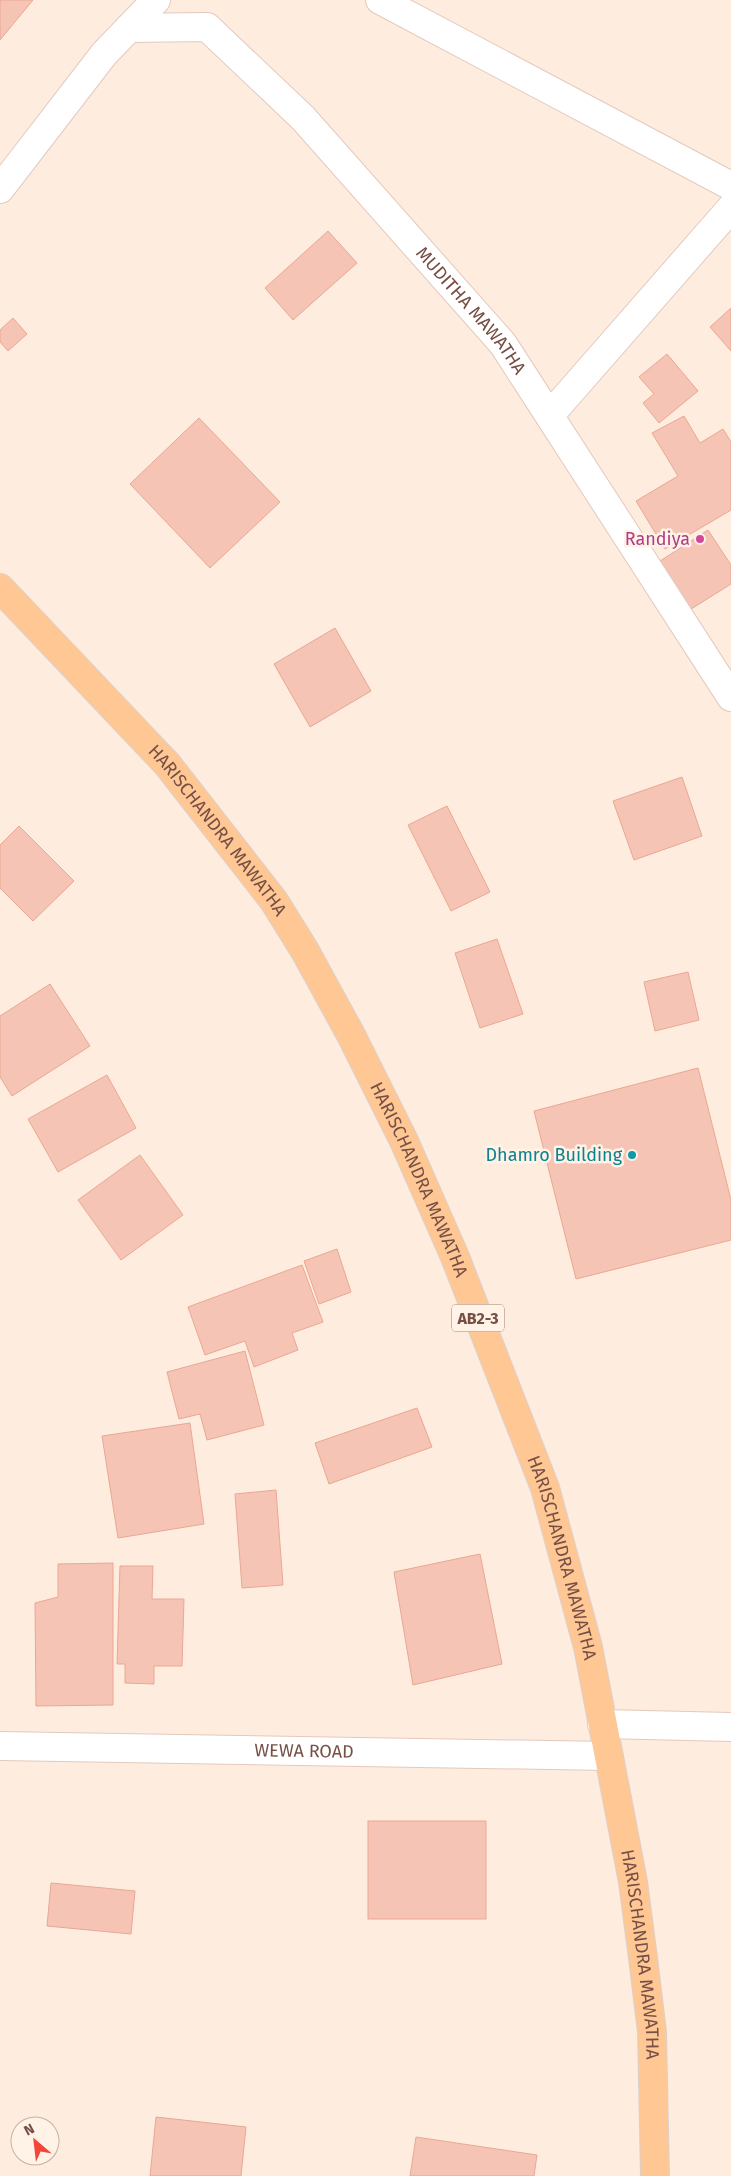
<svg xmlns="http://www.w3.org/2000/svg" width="731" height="2176" viewBox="0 0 731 2176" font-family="'Fira Sans',sans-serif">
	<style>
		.building { fill: #f6c4b4; stroke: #eaa793 }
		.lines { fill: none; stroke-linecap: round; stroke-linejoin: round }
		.minor-casing { stroke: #e4c9bd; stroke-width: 30 }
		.primary-casing { stroke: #dbd1cf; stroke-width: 30 }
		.minor { stroke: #fff; stroke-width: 28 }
		.primary { stroke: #ffc794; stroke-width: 28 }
		.hotel-dot { fill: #d1479c; stroke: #fff2e6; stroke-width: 2 }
		.culture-dot { fill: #0f9aa8; stroke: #fff2e6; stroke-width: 2 }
		.labels { text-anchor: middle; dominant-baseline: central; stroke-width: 5; stroke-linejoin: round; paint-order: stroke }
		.shield { fill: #fff2e6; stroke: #9f8075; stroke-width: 1 }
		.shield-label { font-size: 16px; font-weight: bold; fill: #764f45 }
		.street-label { font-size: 18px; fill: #764f45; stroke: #fff2e6 }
		.hotel-label { font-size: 18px; fill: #b23c85; stroke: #fff2e6; text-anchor: end }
		.culture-label { font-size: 18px; fill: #0d838f; stroke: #fff2e6; text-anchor: end }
	</style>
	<rect width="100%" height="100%" fill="#feedde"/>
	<g class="building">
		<polygon points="0,0 33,0 0,40"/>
		<polygon points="328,231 357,263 293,320 265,288"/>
		<polygon points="731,308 731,351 710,327"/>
		<polygon points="13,318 27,334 8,351 0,342 0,330"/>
		<polygon points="667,354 698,391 659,423 643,403 654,394 639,377"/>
		<polygon points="684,416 700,443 723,429 731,442 731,510 665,549 636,501 678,476 652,433"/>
		<polygon points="199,418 280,502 210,568 130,484"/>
		<polygon points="708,530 731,565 731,584 688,611 657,563"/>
		<polygon points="335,628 371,691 310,727 274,664"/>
		<polygon points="682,777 702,836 634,860 613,801"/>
		<polygon points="447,806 490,892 451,911 408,825"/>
		<polygon points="19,826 74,881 33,921 0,888 0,845"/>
		<polygon points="497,939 523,1014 480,1028 455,953"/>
		<polygon points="688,972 699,1020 655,1031 644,982"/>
		<polygon points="50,984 90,1046 12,1096 0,1077 0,1016"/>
		<polygon points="698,1068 731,1200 731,1240 576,1279 534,1111"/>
		<polygon points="107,1075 136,1128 58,1172 28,1119"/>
		<polygon points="140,1155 183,1215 121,1260 78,1200"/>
		<polygon points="337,1249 351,1292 319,1304 304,1261"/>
		<polygon points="302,1265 323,1322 292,1333 298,1350 254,1367 245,1341 205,1355 188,1307"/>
		<polygon points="245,1351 264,1425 207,1440 200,1414 179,1419 167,1372"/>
		<polygon points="417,1408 432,1447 329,1484 315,1443"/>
		<polygon points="190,1423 204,1524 118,1538 102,1436"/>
		<polygon points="276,1490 283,1585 242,1588 235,1494"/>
		<polygon points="480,1554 502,1664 413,1685 394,1572"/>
		<polygon points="113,1563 113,1705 36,1706 35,1603 58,1597 58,1564"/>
		<polygon points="120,1566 153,1566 152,1599 184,1599 182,1666 154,1666 154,1684 125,1683 125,1664 117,1664"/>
		<rect x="368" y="1821" width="118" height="98"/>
		<polygon points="51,1883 135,1891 131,1934 47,1926"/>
		<polygon points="156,2117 246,2127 241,2176 150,2176"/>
		<polygon points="416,2137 537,2155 534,2176 410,2176"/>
	</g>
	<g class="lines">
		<g class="minor-casing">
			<g id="minor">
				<polyline points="380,0 731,186"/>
				<path id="s1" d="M129 28 207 27 303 118 503 344 731 697"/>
				<polyline points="0,189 104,54 156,0"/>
				<polyline points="550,415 731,208"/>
				<polyline points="602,1724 731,1727"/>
				<path id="s2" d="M0 1746 608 1756"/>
			</g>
		</g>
		<g class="primary-casing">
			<g id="primary">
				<path id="s3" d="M0 588 167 764 274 901 305 951 351 1035 404 1141 455 1257 545 1488 588 1647 633 1882 643 1958 652 2032 655 2176"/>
			</g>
		</g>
		<use href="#minor" class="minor"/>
		<use href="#primary" class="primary"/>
	</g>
	<circle class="hotel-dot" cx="700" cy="539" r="5"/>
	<circle class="culture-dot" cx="632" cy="1155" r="5"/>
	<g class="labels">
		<rect class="shield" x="452" y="1304.5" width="52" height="27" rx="4"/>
		<g class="shield-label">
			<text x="478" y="1318">AB2-3</text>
		</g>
		<g class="street-label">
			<text stroke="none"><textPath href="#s1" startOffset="466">MUDITHA MAWATHA</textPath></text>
			<text stroke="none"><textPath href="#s3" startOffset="326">HARISCHANDRA MAWATHA</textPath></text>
			<text stroke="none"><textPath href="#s3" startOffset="731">HARISCHANDRA MAWATHA</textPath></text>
			<text stroke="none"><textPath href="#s3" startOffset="1136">HARISCHANDRA MAWATHA</textPath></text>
			<text stroke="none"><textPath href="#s2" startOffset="304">WEWA ROAD</textPath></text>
			<text stroke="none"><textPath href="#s3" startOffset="1541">HARISCHANDRA MAWATHA</textPath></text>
		</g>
		<g class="hotel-label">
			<text x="690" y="539">Randiya</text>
		</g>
		<g class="culture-label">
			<text x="622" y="1155">Dhamro Building</text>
		</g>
	</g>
	<g transform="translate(35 2141) rotate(332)"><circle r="24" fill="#fff2e6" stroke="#c8b1a6"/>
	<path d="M0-4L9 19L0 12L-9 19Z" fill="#f34639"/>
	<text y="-8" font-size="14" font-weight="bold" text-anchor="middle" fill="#764f45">N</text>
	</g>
</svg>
